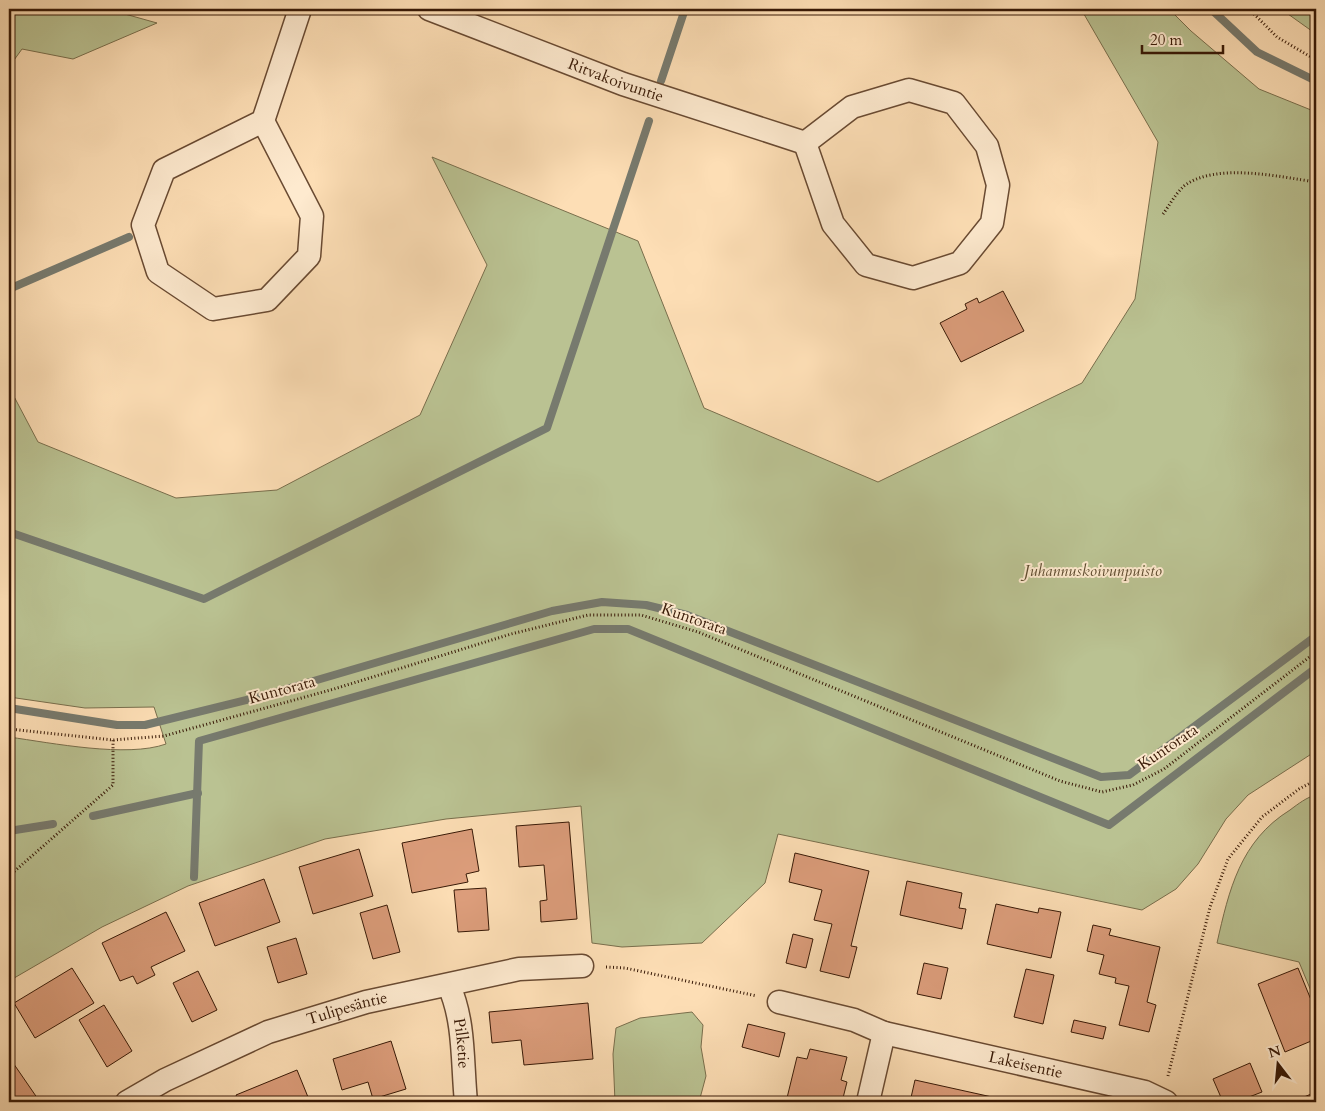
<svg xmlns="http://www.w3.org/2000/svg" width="1325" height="1111" viewBox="0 0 1325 1111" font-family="Cardo,serif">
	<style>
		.green { fill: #bac292; stroke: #796e4c }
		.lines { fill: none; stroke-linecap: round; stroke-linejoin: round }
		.stream { stroke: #777a6e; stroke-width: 8 }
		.building { fill: #dc9d7b; stroke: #381906 }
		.street-casing { stroke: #694a32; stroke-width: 25 }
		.path { stroke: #381906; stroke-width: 3; stroke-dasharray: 1 2.5; stroke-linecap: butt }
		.street { stroke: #feeacf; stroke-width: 22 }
		.labels { text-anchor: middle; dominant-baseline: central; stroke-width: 4; stroke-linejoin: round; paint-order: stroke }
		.street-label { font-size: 16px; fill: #381906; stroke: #feeacf }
		.park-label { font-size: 16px; font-style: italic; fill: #5f4c30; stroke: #feeacf }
	</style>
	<rect width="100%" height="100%" fill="#fddeb5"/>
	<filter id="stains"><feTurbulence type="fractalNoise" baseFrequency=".004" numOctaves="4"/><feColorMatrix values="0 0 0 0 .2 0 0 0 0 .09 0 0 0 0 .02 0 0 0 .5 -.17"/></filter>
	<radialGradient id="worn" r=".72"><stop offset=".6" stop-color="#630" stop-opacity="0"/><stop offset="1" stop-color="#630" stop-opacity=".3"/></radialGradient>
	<g class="green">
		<polygon points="9,9 107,9 157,23 73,59 22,49 9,67"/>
		<path d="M1081 9H1169L1191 31 1259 89 1316 112V751L1248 795 1226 819 1198 864 1176 889 1142 910 778 834 765 883 702 943 622 947 592 943 581 806 446 819 325 839 188 886 102 927 9 981V737C52 743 127 758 166 744L154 707 85 708 9 697V387L38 442 176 498 277 490 420 415 487 265 432 157 638 241 704 408 878 482 1082 383 1135 299 1158 142Z"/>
		<polygon points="1281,9 1316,9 1316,34"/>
		<path d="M1316 795V1003L1299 962 1217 943C1229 890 1240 841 1290 810 1298 804 1307 797 1316 795Z"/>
		<polygon points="692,1012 703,1025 701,1047 706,1076 699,1102 615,1102 613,1054 616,1028 640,1018"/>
	</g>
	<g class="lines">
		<g class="stream">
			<polyline points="1211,9 1257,52 1316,81"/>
			<polyline points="661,81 685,9"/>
			<polyline points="9,289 129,237"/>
			<polyline points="9,532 204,599 547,428 649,121"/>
			<polyline points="9,708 117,725 145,725 259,697 552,611 602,602 646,605 687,615 1101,777 1129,775 1316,636"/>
			<polyline points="93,816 198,793"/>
			<polyline points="9,831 53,824"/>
			<polyline points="194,877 199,741 594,629 628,629 1109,825 1316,668"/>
		</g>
	</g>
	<g class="building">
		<polygon points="1003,291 1024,331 961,362 940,323 967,309 965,304 977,298 979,303"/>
		<polygon points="569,822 577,919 541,922 540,901 547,900 544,865 519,867 516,826"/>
		<polygon points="472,829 479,871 466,874 468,882 412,893 402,843"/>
		<polygon points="359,849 373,896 313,914 299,867"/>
		<polygon points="795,853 869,871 851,946 857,947 849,978 820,971 832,924 814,920 822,890 789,882"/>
		<polygon points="264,879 280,922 215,946 199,903"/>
		<polygon points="907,881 962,893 959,908 966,909 962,929 900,915"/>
		<polygon points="486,888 489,930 458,932 454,890"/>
		<polygon points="996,904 1038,913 1039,908 1061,912 1051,958 987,944"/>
		<polygon points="387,905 400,952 373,959 360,913"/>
		<polygon points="166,912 185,951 151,967 155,975 137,984 133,976 120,981 102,943"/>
		<polygon points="1093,925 1111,929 1109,935 1160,947 1147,1002 1156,1005 1149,1032 1119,1025 1129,986 1115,983 1116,978 1099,974 1104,955 1087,951"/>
		<polygon points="793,934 813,939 806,968 786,963"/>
		<polygon points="296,938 307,974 278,983 267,947"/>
		<polygon points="924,963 948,968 941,999 917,994"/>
		<polygon points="72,968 94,1003 35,1038 14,1003"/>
		<polygon points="1298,968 1316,1012 1316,1039 1285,1052 1258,984"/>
		<polygon points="1026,969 1054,975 1043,1024 1014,1017"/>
		<polygon points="198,971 217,1010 192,1022 173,983"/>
		<polygon points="588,1003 593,1059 524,1065 521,1040 492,1043 489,1012"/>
		<polygon points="104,1005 132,1051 107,1067 79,1020"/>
		<polygon points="1074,1020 1106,1027 1103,1039 1071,1032"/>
		<polygon points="748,1024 785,1033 779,1057 742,1047"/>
		<polygon points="391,1041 406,1089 373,1099 368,1082 342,1090 333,1059"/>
		<polygon points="810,1049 847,1057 841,1080 847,1082 842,1102 786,1102 797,1057 807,1059"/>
		<polygon points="9,1057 40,1102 9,1102"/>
		<polygon points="1250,1063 1262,1092 1236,1102 1223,1102 1213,1079"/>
		<polygon points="297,1070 310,1102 239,1102 236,1095"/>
		<polygon points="915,1080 1001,1099 1001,1102 910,1102"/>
		<polygon points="1316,1092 1316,1102 1292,1102"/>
	</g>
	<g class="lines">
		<g class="street-casing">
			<g id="street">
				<path id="s1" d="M429 9 623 84 805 143"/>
				<polygon points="909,90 954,103 987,146 998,185 992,223 960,263 913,278 866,265 833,224 805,143 852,107"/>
				<polyline points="263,121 312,216 309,256 267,300 213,309 158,272 143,225 164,170 263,121 300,9"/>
				<path id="s2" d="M449 986C465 1022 462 1063 466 1102"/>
				<path id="s3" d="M779 1002 854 1020 884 1033 1145 1092 1166 1102"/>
				<path id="s4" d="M127 1102 165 1080 268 1032 366 1002 519 969 582 966"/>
				<polyline points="868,1102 884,1033"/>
			</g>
		</g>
		<g class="path">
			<polyline points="1249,9 1277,37 1316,60"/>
			<path d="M1163 214C1169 206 1176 193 1184 186 1216 162 1280 177 1316 182"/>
			<polyline points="9,729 113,740 164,736 334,689 511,634 588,615 641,615 698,632 1060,781 1102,792 1133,785 1164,769 1316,652"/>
			<polyline points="9,876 113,785 113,740"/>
			<polyline points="606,967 625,968 757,996"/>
			<polyline points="1168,1076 1210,907 1228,859 1262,817 1299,789 1316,780"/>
		</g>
		<use href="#street" class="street"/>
	</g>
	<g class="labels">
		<g class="street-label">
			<text stroke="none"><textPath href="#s1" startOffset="200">Ritvakoivuntie</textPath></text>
			<text transform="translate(694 619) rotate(19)">Kuntorata</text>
			<text transform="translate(282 690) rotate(-15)">Kuntorata</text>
			<text transform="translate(1168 747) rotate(-34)">Kuntorata</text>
			<text stroke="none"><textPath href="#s4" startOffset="240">Tulipesäntie</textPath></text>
			<text stroke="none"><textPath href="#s2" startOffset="59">Pilketie</textPath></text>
			<text stroke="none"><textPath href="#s3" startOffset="255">Lakeisentie</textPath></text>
		</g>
		<g class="park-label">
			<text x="1093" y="571">Juhannuskoivunpuisto</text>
		</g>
	</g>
	<rect width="1325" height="1111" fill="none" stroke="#fddeb5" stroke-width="30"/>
	<rect x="10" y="10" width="1305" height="1091" fill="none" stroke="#381906" stroke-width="2.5"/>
	<rect x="15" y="15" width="1295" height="1081" fill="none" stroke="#381906"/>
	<g transform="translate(1278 1064) rotate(344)" stroke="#feeacf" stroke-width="4" paint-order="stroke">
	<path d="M0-4L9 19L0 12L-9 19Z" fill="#381906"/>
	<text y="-8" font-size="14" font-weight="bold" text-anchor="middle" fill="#381906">N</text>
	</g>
	<path d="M1142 45v8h81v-8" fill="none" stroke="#381906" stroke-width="2.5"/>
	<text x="1150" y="45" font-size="15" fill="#381906" stroke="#feeacf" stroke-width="4" paint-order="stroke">20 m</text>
	<rect width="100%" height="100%" filter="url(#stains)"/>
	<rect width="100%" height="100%" fill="url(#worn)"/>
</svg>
